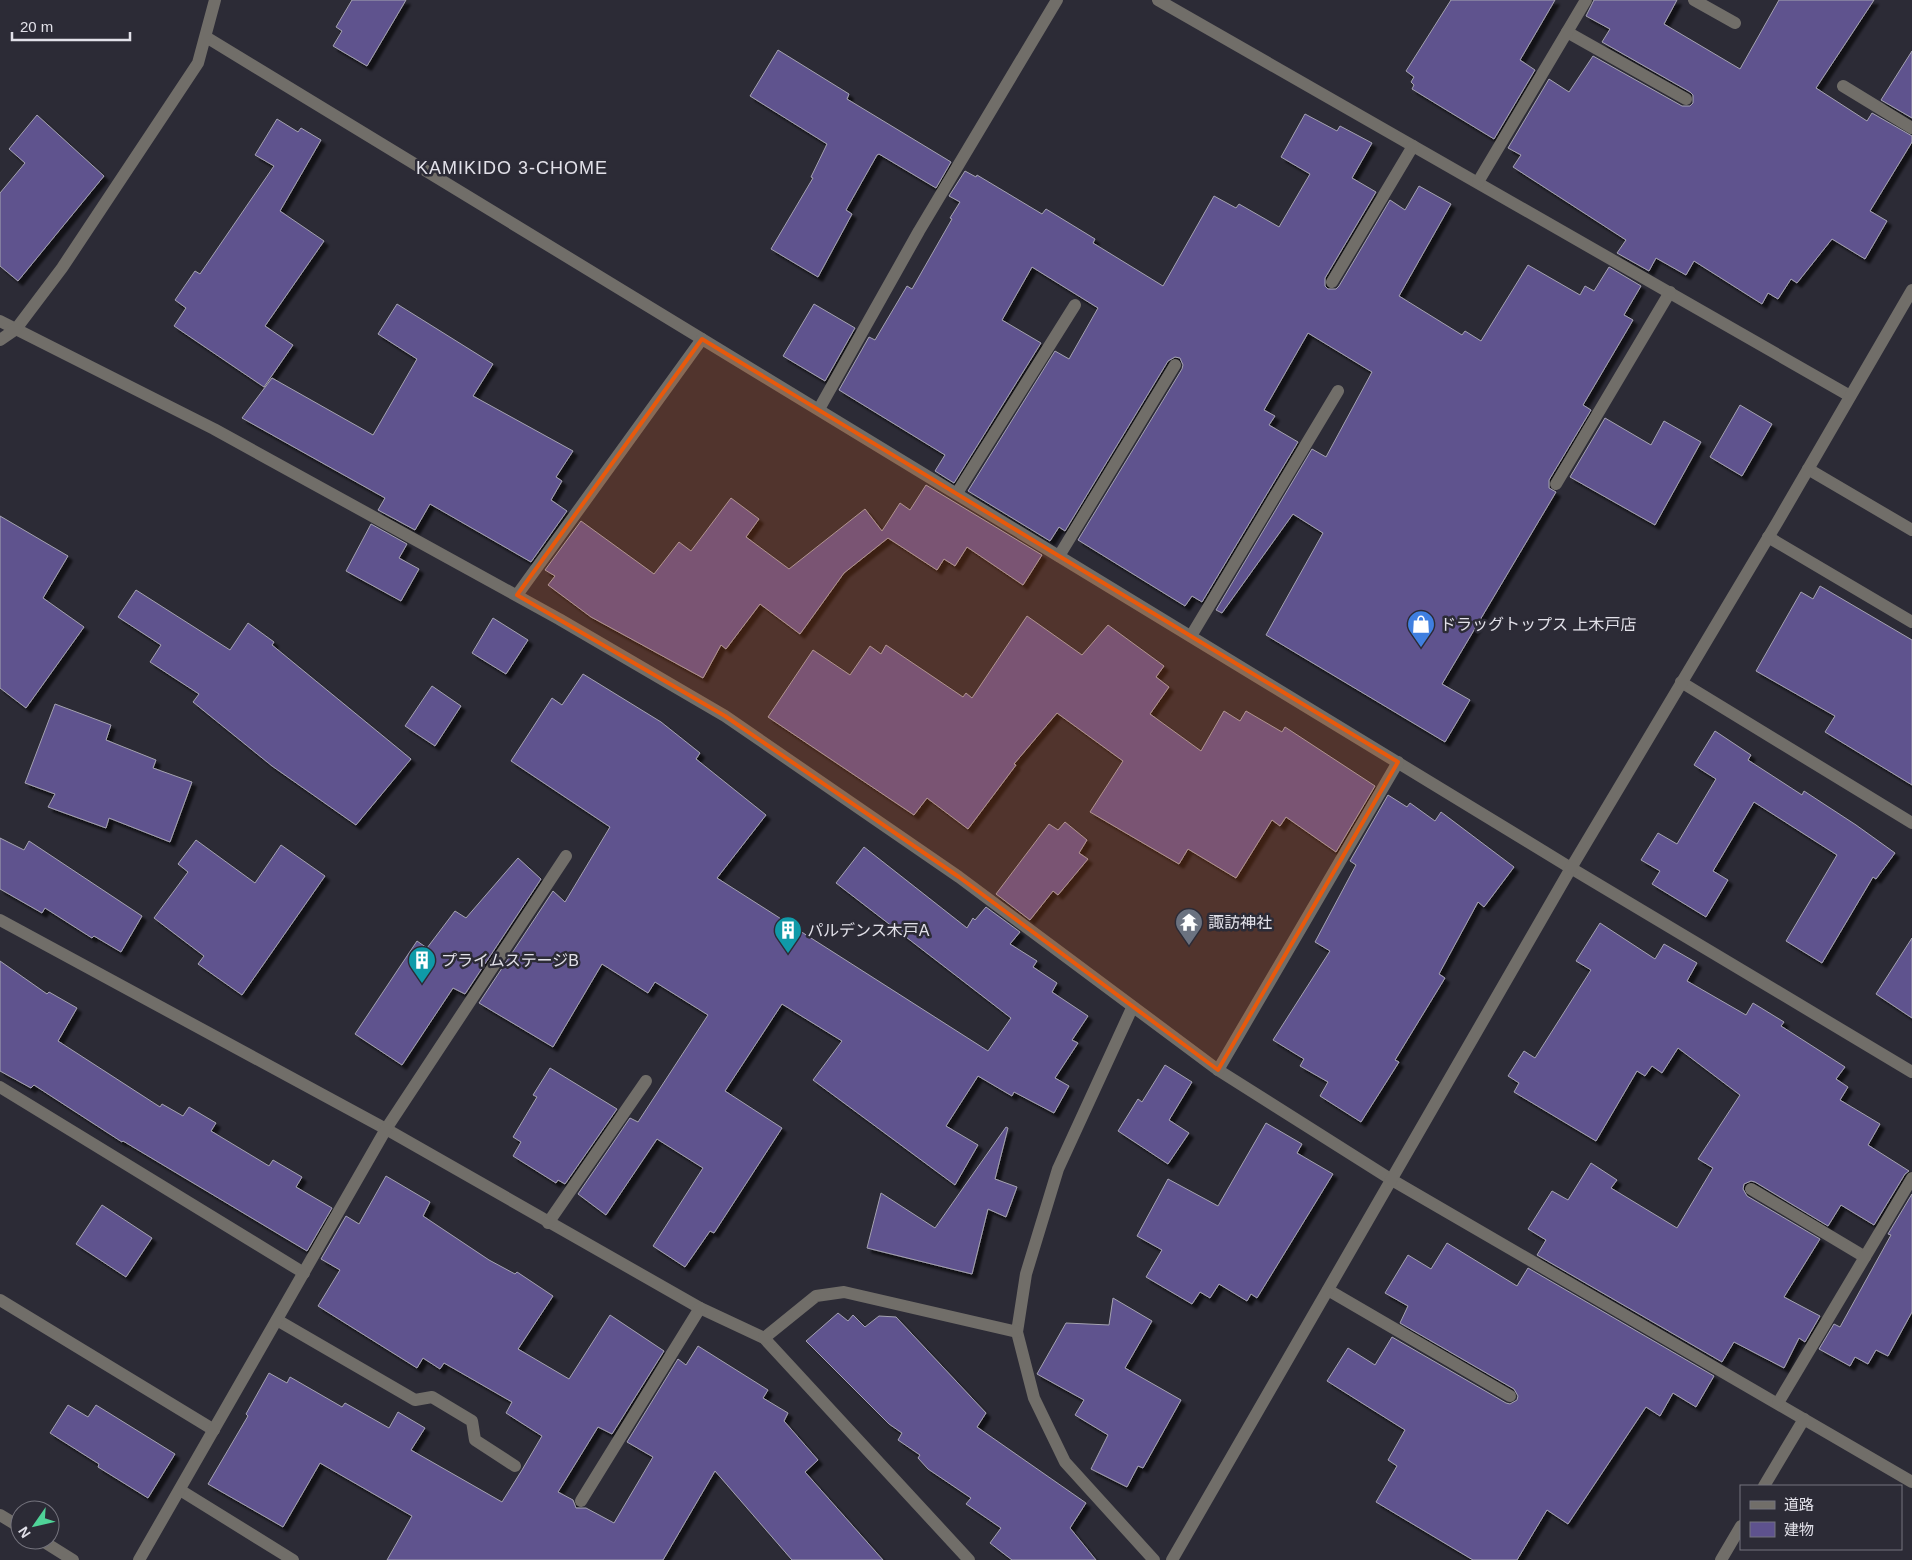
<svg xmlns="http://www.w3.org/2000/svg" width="1912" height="1560" viewBox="0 0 1912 1560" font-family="Arial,'Noto Sans JP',sans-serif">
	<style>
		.building { fill: #5e528e; stroke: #a5a3b1; filter: url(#shadow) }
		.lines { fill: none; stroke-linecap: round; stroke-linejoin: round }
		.minor { stroke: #716e69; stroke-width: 12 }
		.marked { fill: #e8590c; fill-opacity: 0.2; stroke: #e8590c; stroke-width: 4; stroke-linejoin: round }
		.labels { text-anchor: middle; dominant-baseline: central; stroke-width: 5; stroke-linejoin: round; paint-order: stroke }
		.poi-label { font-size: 16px; fill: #e2e1e9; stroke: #2c2b36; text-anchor: start }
		.neighbourhood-label { font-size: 18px; letter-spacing: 1px; fill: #e2e1e9; stroke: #2c2b36 }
	</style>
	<defs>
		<filter id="shadow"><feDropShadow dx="4.5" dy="4.5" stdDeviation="1" flood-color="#0009"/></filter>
	</defs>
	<rect width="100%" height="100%" fill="#2c2b36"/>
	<g class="building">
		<polygon points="352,0 406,0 367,66 333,46 342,31 336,27"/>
		<polygon points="1451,0 1555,0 1520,60 1535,70 1494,139 1412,89 1414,85 1411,82 1414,77 1406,71"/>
		<polygon points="1594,0 1677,0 1664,24 1740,69 1779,0 1874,0 1816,88 1867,121 1872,113 1912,136 1912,142 1870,211 1887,221 1865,259 1832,239 1797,283 1791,279 1778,299 1768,293 1762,304 1694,261 1686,275 1656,258 1649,271 1617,253 1626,240 1513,167 1521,155 1508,148 1549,79 1569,92 1593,56 1682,106 1690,106 1693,103 1693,95 1690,92 1602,42 1610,29 1586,16"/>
		<polygon points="778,50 849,94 847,99 951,162 936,188 879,154 877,155 846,210 852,214 818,277 771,249 813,178 811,177 827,144 750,96"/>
		<polygon points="1912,51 1912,118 1881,100"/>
		<polygon points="1305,114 1337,131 1340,126 1372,143 1352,178 1376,192 1325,278 1325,286 1328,289 1336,289 1339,286 1390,200 1405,210 1419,186 1451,204 1399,296 1462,335 1465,331 1481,341 1528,265 1580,295 1585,286 1594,291 1609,267 1641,286 1624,315 1633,320 1583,405 1591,410 1549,480 1549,488 1556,492 1442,684 1470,700 1445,742 1266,635 1323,533 1293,514 1222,613 1216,610 1312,449 1326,457 1372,372 1308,333 1264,410 1275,416 1269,425 1298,442 1202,602 1192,596 1185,606 1078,540 1182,369 1183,365 1180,358 1175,357 1168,361 1065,531 1059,527 1050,541 968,491 1055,351 1069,359 1098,308 1032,267 1002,320 1041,343 954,483 935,471 945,455 839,390 869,337 875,340 907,286 912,289 952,219 950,218 960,202 949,196 965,171 976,177 977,175 1042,214 1046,209 1095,239 1093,243 1163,286 1214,196 1236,208 1239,204 1279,227 1310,174 1281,157"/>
		<polygon points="37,115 104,176 18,281 0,266 0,193 25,163 9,149"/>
		<polygon points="277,119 298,132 301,128 321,140 280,211 324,241 265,326 293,345 264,387 174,326 186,308 175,300 195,271 200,274 274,166 255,155"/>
		<polygon points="397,304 493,364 473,396 573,451 556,477 562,481 551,500 567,511 531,562 430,504 415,530 378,510 385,498 242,418 272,378 373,435 417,359 378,334"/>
		<polygon points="814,304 855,328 825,381 783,356"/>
		<polygon points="1740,405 1772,424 1742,476 1710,457"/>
		<polygon points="1605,418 1651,445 1664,421 1701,442 1655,525 1570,477"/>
		<polygon points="926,485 1042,555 1023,585 967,547 955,566 944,559 937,570 888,538 844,573 800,634 760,604 726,649 721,645 703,678 591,617 548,585 555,576 545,570 581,521 654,574 679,542 691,551 731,498 759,519 746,537 789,569 865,509 882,531 900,503 910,510"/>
		<polygon points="0,516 68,556 43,598 84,627 26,708 0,688"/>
		<polygon points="371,524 407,544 399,558 419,569 401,601 346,571"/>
		<polygon points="1820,586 1912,640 1912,785 1825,732 1835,716 1756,671 1801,592 1813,599"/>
		<polygon points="136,590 230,650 248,623 274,642 272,645 411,759 356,825 272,766 193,702 199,694 150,662 161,645 118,617"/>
		<polygon points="1027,616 1082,655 1108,625 1164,666 1156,677 1169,687 1150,714 1201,751 1224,711 1240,721 1246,711 1282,732 1285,727 1375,786 1336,852 1286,817 1280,826 1272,820 1236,878 1188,849 1179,864 1090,812 1123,761 1057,713 1014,764 1016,765 968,829 927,798 914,815 768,717 813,650 850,675 870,646 881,654 886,645 963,697 966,693 972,698"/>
		<polygon points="493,618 528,640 506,674 472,653"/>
		<polygon points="583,674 661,722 700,753 696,759 766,815 717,878 988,1051 1011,1018 836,883 864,847 967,928 973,918 975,920 986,907 1020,932 1010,944 1037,961 1033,967 1057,983 1052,992 1088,1016 1072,1040 1078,1043 1055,1078 1069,1086 1054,1113 1014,1092 1012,1096 978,1076 946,1126 978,1145 955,1185 813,1080 842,1041 782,1004 725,1091 782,1128 714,1233 710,1231 685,1267 653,1246 703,1168 657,1139 606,1215 578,1194 630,1118 638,1122 708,1015 655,982 648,993 602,964 553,1047 479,1003 553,891 565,902 610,827 511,761 552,698 562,705"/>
		<polygon points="432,686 461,706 435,746 405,726"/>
		<polygon points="55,704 111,725 106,740 156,760 153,768 192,782 170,842 109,818 106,828 48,807 55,794 25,783"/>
		<polygon points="1715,731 1751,755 1748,760 1802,795 1804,791 1856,825 1895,853 1876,879 1873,877 1822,963 1786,941 1837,855 1754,802 1713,871 1728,880 1706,917 1652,884 1660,871 1641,860 1658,833 1677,844 1716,779 1694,765"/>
		<polygon points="1388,795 1407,807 1410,803 1435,821 1441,812 1514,867 1484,907 1478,902 1439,974 1445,978 1395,1060 1399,1062 1361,1122 1320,1096 1328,1082 1300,1066 1304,1059 1273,1040 1330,951 1315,942 1356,865 1350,861"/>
		<polygon points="1065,822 1087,840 1079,853 1088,859 1058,895 1053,891 1030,920 996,894 1049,824 1058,830"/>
		<polygon points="0,838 24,850 29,841 142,916 121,952 94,936 92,938 45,908 42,913 0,889"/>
		<polygon points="196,840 255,883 281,845 325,876 242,995 198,964 204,956 154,918 188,872 178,864"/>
		<polygon points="518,858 541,879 465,994 453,988 402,1065 355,1034 417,941 427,948 455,911 466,918"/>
		<polygon points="1600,923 1655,959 1664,944 1697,963 1687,981 1746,1015 1753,1003 1784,1022 1781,1026 1845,1067 1836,1079 1848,1087 1840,1100 1880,1124 1868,1145 1909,1171 1905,1174 1874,1225 1841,1205 1828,1226 1755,1182 1751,1181 1744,1184 1743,1189 1747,1196 1820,1239 1784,1297 1820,1316 1805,1342 1799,1338 1784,1368 1734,1342 1722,1362 1537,1255 1546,1240 1528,1229 1552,1191 1568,1200 1591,1163 1617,1180 1611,1188 1677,1228 1713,1168 1698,1159 1740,1095 1678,1048 1662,1073 1652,1066 1645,1076 1637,1071 1596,1141 1514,1092 1519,1083 1508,1076 1524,1051 1535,1058 1591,970 1576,961"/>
		<polygon points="1912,938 1912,1018 1876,994"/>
		<polygon points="0,961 47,994 49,992 77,1008 58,1041 160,1107 162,1104 183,1116 189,1107 216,1123 211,1131 269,1166 273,1160 302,1177 296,1187 332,1208 307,1251 123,1141 122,1142 34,1085 31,1088 0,1071"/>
		<polygon points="1165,1065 1192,1082 1169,1120 1189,1133 1168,1164 1118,1131 1138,1099 1142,1102"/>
		<polygon points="550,1068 617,1109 565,1184 558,1180 556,1183 513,1156 521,1142 513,1137 537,1097 533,1095"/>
		<polygon points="1266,1123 1302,1144 1297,1153 1333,1174 1257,1298 1251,1294 1247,1301 1219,1284 1210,1298 1200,1292 1192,1304 1146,1277 1162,1250 1137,1236 1168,1179 1218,1206"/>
		<polygon points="1006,1127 1008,1128 995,1179 1017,1187 1006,1217 988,1209 972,1274 867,1248 881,1193 935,1228"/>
		<polygon points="386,1176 430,1202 423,1216 489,1260 515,1274 517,1272 553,1296 518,1349 569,1379 610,1315 664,1351 612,1434 598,1427 558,1492 573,1500 576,1508 586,1508 614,1523 653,1457 627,1442 678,1359 686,1365 698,1346 768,1390 763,1398 788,1413 784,1421 818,1460 805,1472 883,1560 792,1560 715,1471 663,1560 387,1560 412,1516 320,1463 283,1527 208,1484 248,1416 246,1414 269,1373 287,1383 290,1377 342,1407 345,1403 389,1428 398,1412 425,1428 411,1450 502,1502 522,1470 542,1436 506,1413 512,1402 444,1363 440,1369 423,1358 417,1368 318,1306 340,1270 321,1259 346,1216 359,1224"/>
		<polygon points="1912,1194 1912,1312 1888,1356 1876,1350 1868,1364 1855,1357 1850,1366 1819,1349 1834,1324 1840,1327 1891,1235 1888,1234"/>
		<polygon points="102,1205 152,1238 126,1277 76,1244"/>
		<polygon points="1447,1243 1517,1286 1528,1268 1714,1376 1696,1407 1673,1393 1660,1416 1646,1407 1568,1524 1547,1510 1517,1560 1473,1560 1376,1502 1397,1466 1388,1460 1405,1430 1327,1381 1348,1348 1375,1365 1392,1337 1506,1403 1510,1404 1517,1400 1518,1396 1514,1389 1400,1323 1408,1306 1385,1293 1408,1255 1431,1269"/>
		<polygon points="1113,1298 1152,1321 1125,1368 1181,1400 1143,1468 1138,1466 1127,1487 1091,1469 1108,1435 1075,1415 1084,1400 1037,1374 1066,1323 1109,1325"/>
		<polygon points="838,1313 848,1321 853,1315 865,1327 879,1316 896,1317 986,1413 977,1427 1086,1503 1070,1528 1096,1560 1012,1560 990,1543 1001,1528 966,1504 971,1498 928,1469 918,1458 920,1455 898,1440 902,1433 889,1424 806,1341"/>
		<polygon points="68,1405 88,1417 96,1405 175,1454 148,1498 98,1467 99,1464 50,1433"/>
	</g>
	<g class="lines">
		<g class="minor">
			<polyline points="1158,0 1850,396"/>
			<polyline points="1694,0 1735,23"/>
			<polyline points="1567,32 1686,99"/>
			<polyline points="206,37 1571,868 1912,1072"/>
			<polyline points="1843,86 1912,128"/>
			<polyline points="1478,182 1586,0"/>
			<polyline points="1332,282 1413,146"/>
			<polyline points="0,321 214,429 559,619 725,716 959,877 1218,1070 1392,1180 1912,1482"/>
			<polyline points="0,340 16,329 62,268 198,63 215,0"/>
			<polyline points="819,409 919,231 1057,0"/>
			<polyline points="1808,469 1912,530"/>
			<polyline points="1556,484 1670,292"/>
			<polyline points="957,493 1075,305"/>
			<polyline points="1768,537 1912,622"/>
			<polyline points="1059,556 1175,365"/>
			<polyline points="517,595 702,339"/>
			<polyline points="1191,636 1338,391"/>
			<polyline points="1681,682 1912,823"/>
			<polyline points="0,920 386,1129 700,1308 764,1338 969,1560"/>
			<polyline points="1132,1008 1058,1169 1026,1274 1017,1332 1034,1398 1065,1462 1154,1560"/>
			<polyline points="1218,1070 1398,762"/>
			<polyline points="0,1087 304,1273"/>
			<polyline points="1751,1189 1865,1257"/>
			<polyline points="548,1223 646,1081"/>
			<polyline points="1328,1290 1510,1396"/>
			<polyline points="0,1300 214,1430"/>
			<polyline points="277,1320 415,1400 432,1397 472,1421 475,1440 515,1466"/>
			<polyline points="764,1338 816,1296 844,1292 1017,1332"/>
			<polyline points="1778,1403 1912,1178"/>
			<polyline points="1764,1486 1804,1419"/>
			<polyline points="180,1490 293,1560"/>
			<polyline points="581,1501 700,1308"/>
			<polyline points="0,1515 20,1527"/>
			<polyline points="41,1540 73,1560"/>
			<polyline points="139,1560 386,1129 566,856"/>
			<polyline points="1172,1560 1571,868 1778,521 1912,290"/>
			<polyline points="1721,1560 1741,1526"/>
		</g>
	</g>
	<path class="marked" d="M702 339 1398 762 1218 1070 959 877 725 716 517 595Z"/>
	<defs>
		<g id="shop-pin" transform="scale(1.4375)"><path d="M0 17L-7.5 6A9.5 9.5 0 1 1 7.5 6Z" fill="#3f7fe0" stroke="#2c2b36"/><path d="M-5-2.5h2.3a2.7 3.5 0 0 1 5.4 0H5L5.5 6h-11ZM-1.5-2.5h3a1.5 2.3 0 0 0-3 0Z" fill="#fff"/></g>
		<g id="temple-pin" transform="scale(1.4375)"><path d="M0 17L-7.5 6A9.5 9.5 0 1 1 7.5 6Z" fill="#6b7280" stroke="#2c2b36"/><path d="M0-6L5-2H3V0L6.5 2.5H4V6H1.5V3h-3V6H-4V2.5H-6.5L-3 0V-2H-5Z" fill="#fff"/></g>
		<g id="building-pin" transform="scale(1.4375)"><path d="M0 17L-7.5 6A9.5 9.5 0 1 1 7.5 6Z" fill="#0f9aa8" stroke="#2c2b36"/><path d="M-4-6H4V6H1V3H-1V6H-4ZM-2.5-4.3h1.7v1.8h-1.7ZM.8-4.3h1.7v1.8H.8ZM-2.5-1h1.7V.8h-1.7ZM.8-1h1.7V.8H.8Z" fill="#fff"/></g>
	</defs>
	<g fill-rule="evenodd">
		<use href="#shop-pin" x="1421" y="624"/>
		<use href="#temple-pin" x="1189" y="922"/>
		<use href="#building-pin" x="788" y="930"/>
		<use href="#building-pin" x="422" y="960"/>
	</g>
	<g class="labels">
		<g class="poi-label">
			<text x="1440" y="624">ドラッグトップス 上木戸店</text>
			<text x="1208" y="922">諏訪神社</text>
			<text x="807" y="930">パルデンス木戸A</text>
			<text x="441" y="960">プライムステージB</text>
		</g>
		<g class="neighbourhood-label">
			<text x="512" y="168">KAMIKIDO 3-CHOME</text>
		</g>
	</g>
	<rect x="1740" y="1485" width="162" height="65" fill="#2c2b36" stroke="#75747e"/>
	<rect x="1750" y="1501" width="25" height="8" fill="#716e69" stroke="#75747e"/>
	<text x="1784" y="1510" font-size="15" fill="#e2e1e9">道路</text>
	<rect x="1750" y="1522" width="25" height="15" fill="#5e528e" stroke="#75747e"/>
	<text x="1784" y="1535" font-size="15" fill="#e2e1e9">建物</text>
	<g transform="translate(35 1525) rotate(236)"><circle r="24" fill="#2c2b36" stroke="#75747e"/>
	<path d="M0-4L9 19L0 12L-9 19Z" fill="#4fd398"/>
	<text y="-8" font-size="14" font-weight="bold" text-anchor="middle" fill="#e2e1e9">N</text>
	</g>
	<path d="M12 32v8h118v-8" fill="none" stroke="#e2e1e9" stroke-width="2.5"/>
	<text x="20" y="32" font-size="15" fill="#e2e1e9" stroke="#2c2b36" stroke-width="4" paint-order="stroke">20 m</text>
</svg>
